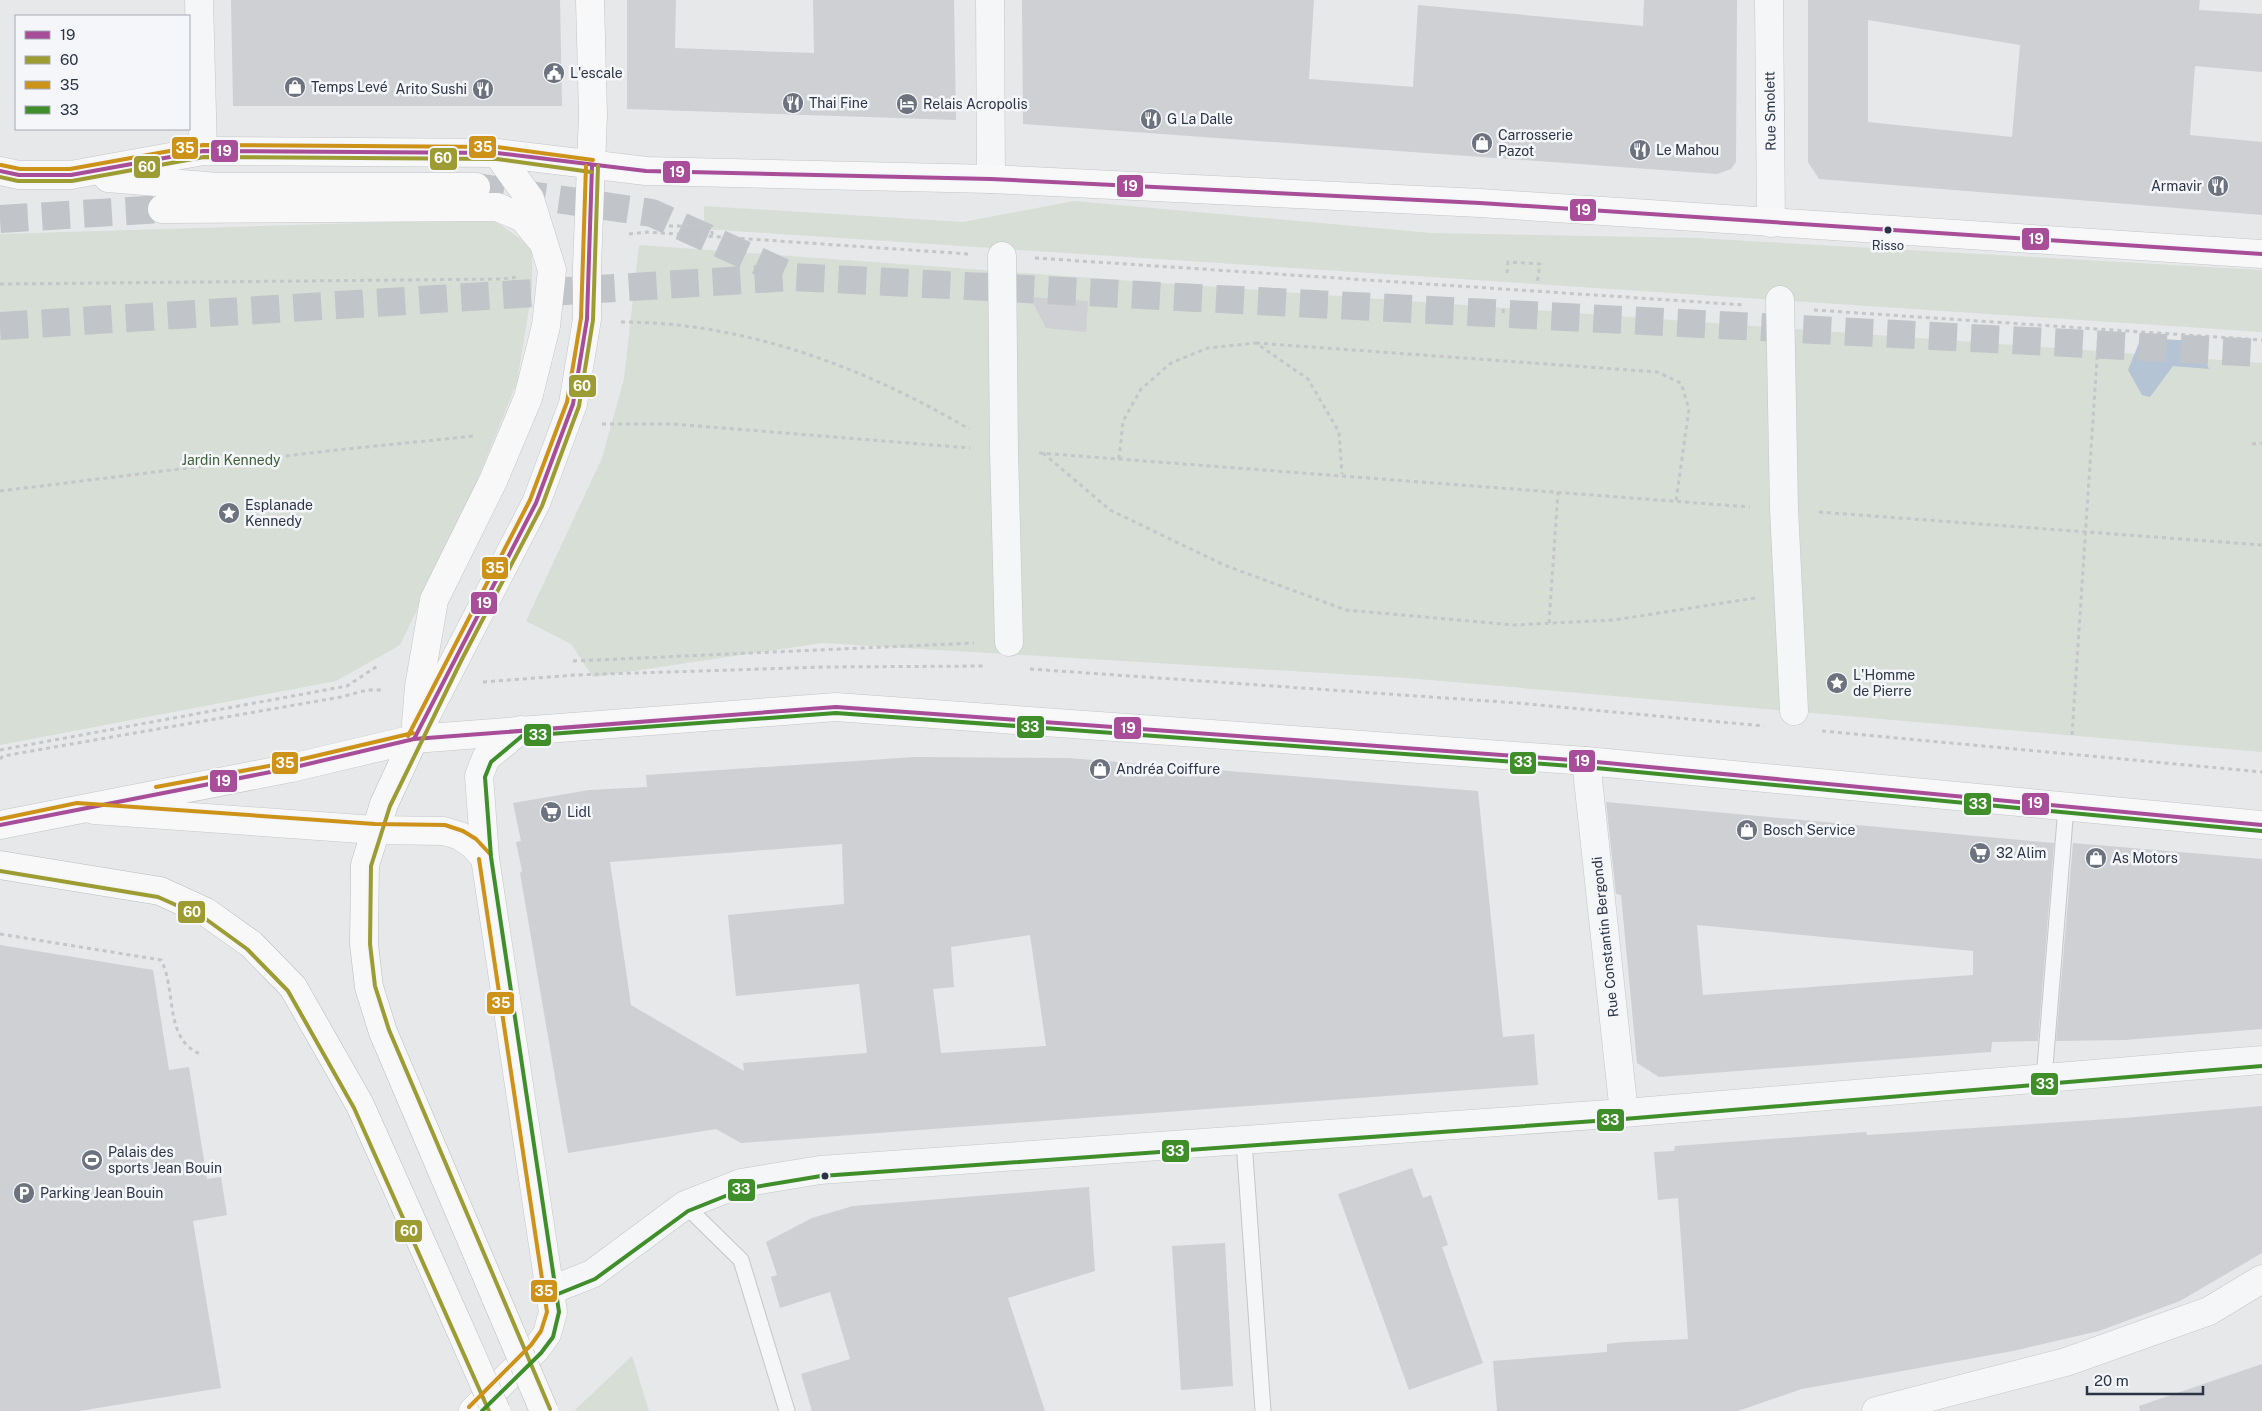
<svg xmlns="http://www.w3.org/2000/svg" width="2262" height="1411" viewBox="0 0 2262 1411" font-family="'Public Sans',sans-serif">
	<style>
		.green { fill: #d6ded6 }
		.water { fill: #b4c4d5 }
		.building { fill: #ced0d3; fill-rule: evenodd }
		.lines { fill: none; stroke-linecap: round; stroke-linejoin: round }
		.primary-tunnel { stroke: #c1c4c9; stroke-width: 28; stroke-dasharray: 28 14; stroke-linecap: butt }
		.lane-casing { stroke: #c4c6c8; stroke-width: 17 }
		.street-casing { stroke: #c4c6c8; stroke-width: 29 }
		.secondary-casing { stroke: #c4c6c8; stroke-width: 29 }
		.primary-casing { stroke: #c2c5c8; stroke-width: 29 }
		.highway-casing { stroke: #b8bbbf; stroke-width: 29 }
		.path { stroke: #c5c6ca; stroke-width: 3; stroke-dasharray: 4 4; stroke-linecap: butt }
		.lane { stroke: #f5f6f7; stroke-width: 15 }
		.street { stroke: #f5f6f7; stroke-width: 28 }
		.secondary { stroke: #f8f8f8; stroke-width: 28 }
		.primary { stroke: #f8f8f8; stroke-width: 28 }
		.highway { stroke: #f8f8f8; stroke-width: 28 }
		.highway-bridge-casing { stroke: #b8bbbf; stroke-width: 29; stroke-linecap: butt }
		.highway-bridge { stroke: #f8f8f8; stroke-width: 28 }
		.bus-1-casing { stroke: #f4f6f9; stroke-width: 8 }
		.bus-2-casing { stroke: #f4f6f9; stroke-width: 8 }
		.bus-3-casing { stroke: #f4f6f9; stroke-width: 8 }
		.bus-4-casing { stroke: #f4f6f9; stroke-width: 8 }
		.bus-1 { stroke: #a84d97; stroke-width: 4 }
		.bus-2 { stroke: #9d9c33; stroke-width: 4 }
		.bus-3 { stroke: #cd9218; stroke-width: 4 }
		.bus-4 { stroke: #3f8e29; stroke-width: 4 }
		.bus-dot { fill: #2b3445; stroke: #f4f6f9; stroke-width: 2 }
		.labels { text-anchor: middle; dominant-baseline: central; stroke-width: 5; stroke-linejoin: round; paint-order: stroke }
		.bus-label { font-size: 13px; fill: #2b3445; stroke: #f4f6f9 }
		.poi-label { font-size: 14px; fill: #2b3445; stroke: #f4f6f9; text-anchor: start }
		.street-label { font-size: 14px; fill: #2b3445; stroke: #f4f6f9 }
		.park-label { font-size: 14px; fill: #3f6138; stroke: #f4f6f9 }
		.line-badge { stroke: #f4f6f9; stroke-width: 2 }
		.badge-label { font-size: 14px; text-anchor: middle; font-weight: bold; fill: #fff }
	</style>
	<rect width="100%" height="100%" fill="#e6e8ea"/>
	<g class="green">
		<polygon points="1074,201 1432,233 1696,238 2262,270 2262,332 704,229 704,206 963,222"/>
		<polygon points="492,219 532,247 532,290 517,382 466,508 400,645 336,681 0,745 0,234"/>
		<polygon points="639,245 2262,363 2262,752 1407,678 822,643 593,677 571,644 526,621 602,458 624,379"/>
		<polygon points="632,1356 649,1411 574,1411"/>
	</g>
	<polygon class="water" points="2141,338 2198,341 2209,369 2173,366 2150,397 2142,395 2128,370"/>
	<g class="building">
		<polygon points="231,0 560,0 562,106 233,106"/>
		<polygon points="627,0 676,0 675,48 814,53 813,0 954,0 956,120 627,109"/>
		<polygon points="1022,0 1314,0 1309,79 1413,87 1418,5 1643,26 1644,0 1737,0 1736,162 1731,169 1717,174 1023,124"/>
		<path d="M1808 0H2200L2199 10 2262 14V72L2195 66 2190 135 2262 142V215L1819 179 1808 162ZM1868 20 2020 45 2012 137 1868 122Z"/>
		<polygon points="1030,297 1088,301 1086,332 1046,328"/>
		<path d="M915 757 1068 758 1478 791 1503 1037 1534 1034 1538 1085 741 1143 716 1129 568 1153 520 873 522 871 516 842 521 841 513 803 589 790 647 787 646 775ZM842 844 844 904 728 915 736 996 859 984 867 1053 743 1063 744 1071 631 1005 610 862ZM1030 935 1046 1046 941 1053 933 989 954 987 951 947Z"/>
		<path d="M1606 802 2054 843 2038 1041 1992 1042 1991 1052 1976 1053 1659 1077 1637 1063 1621 895 1616 894ZM1697 925 1973 951V975L1703 995Z"/>
		<polygon points="2073,843 2262,859 2262,1029 2125,1040 2056,1041"/>
		<polygon points="0,945 153,970 169,1070 189,1067 207,1179 221,1177 227,1215 193,1221 221,1388 79,1411 0,1411"/>
		<polygon points="2262,1106 2262,1253 2180,1301 2099,1331 2013,1351 1802,1389 1738,1411 1497,1411 1493,1361 1607,1352 1607,1344 1625,1342 1688,1339 1678,1198 1658,1200 1654,1152 1674,1151 1675,1146 1866,1132 1867,1135 2124,1118"/>
		<polygon points="1412,1168 1423,1198 1431,1195 1448,1245 1442,1247 1483,1363 1409,1390 1338,1194"/>
		<polygon points="1089,1187 1095,1271 1008,1298 1045,1411 812,1411 801,1374 850,1359 830,1292 780,1308 771,1277 777,1275 766,1242 812,1218 853,1206"/>
		<polygon points="1225,1243 1233,1386 1181,1390 1172,1246"/>
		<polygon points="2262,1364 2262,1411 2140,1411 2139,1406"/>
	</g>
	<g class="lines">
		<g class="primary-tunnel">
			<polyline points="476,187 652,213 789,275"/>
			<polyline points="0,219 162,209"/>
			<polyline points="0,326 793,277 2262,353"/>
		</g>
		<g class="lane-casing">
			<g id="lane">
				<polyline points="2044,1079 2066,807"/>
				<polyline points="1244,1141 1263,1411"/>
				<polyline points="685,1205 741,1260 787,1411"/>
			</g>
		</g>
		<g class="street-casing">
			<g id="street">
				<polyline points="199,0 203,151"/>
				<polyline points="990,0 991,179"/>
				<polyline points="1769,0 1771,223"/>
				<polyline points="1002,256 1004,450 1009,642"/>
				<polyline points="1780,300 1784,509 1794,711"/>
				<polyline points="1586,761 1624,1113"/>
				<polyline points="551,1290 592,1274 685,1205 741,1183 820,1170 1624,1113 2262,1060"/>
				<polyline points="1876,1411 2066,1362 2209,1311 2262,1279"/>
			</g>
		</g>
		<g class="secondary-casing">
			<g id="secondary">
				<polyline points="94,810 375,830 444,831 460,836 472,844 485,858"/>
				<polyline points="473,1411 536,1349 547,1334 553,1312 485,858 479,776 486,758 520,730"/>
			</g>
		</g>
		<g class="primary-casing">
			<g id="primary">
				<polyline points="0,171 19,175 71,175 203,151 497,153 646,171 991,179 1480,203 2262,254"/>
				<polyline points="108,178 218,187 476,187"/>
				<polyline points="162,209 497,207 523,218 540,239"/>
				<polyline points="416,723 419,687 434,600 493,481 528,398 546,326 552,270 530,199 497,153"/>
				<polyline points="414,739 536,503 573,404 587,319 587,266 593,115 590,0"/>
				<polyline points="0,825 291,768 414,739 836,707 1586,761 2262,825"/>
			</g>
		</g>
		<g class="highway-casing">
			<g id="highway">
				<polyline points="414,739 384,804 365,865 364,944 369,987 383,1032 496,1298"/>
				<polyline points="0,865 160,891 206,912 251,944 293,987 360,1105 460,1329"/>
			</g>
		</g>
		<g class="path">
			<polyline points="669,226 712,226 712,236"/>
			<polyline points="629,234 647,232 969,254"/>
			<polyline points="1035,258 1745,305"/>
			<polyline points="1507,273 1508,262 1540,264 1537,284"/>
			<polyline points="0,284 501,279 517,277"/>
			<polyline points="1814,310 2262,340"/>
			<polyline points="1503,313 1504,305"/>
			<path d="M621 322C744 322 864 367 969 429"/>
			<polyline points="1256,343 1657,372 1681,383 1689,409 1676,501"/>
			<polyline points="602,424 673,424 970,448"/>
			<polyline points="2252,444 2262,443"/>
			<polyline points="1039,453 1750,507"/>
			<polyline points="1043,453 1110,510 1224,565 1346,610 1514,625 1614,620 1755,598"/>
			<polyline points="1119,459 1123,421 1141,389 1171,363 1208,348 1256,343 1308,379 1339,432 1342,474"/>
			<polyline points="0,491 327,451 474,436"/>
			<polyline points="1819,512 2262,545"/>
			<polyline points="1549,623 1558,492"/>
			<polyline points="573,661 974,643"/>
			<polyline points="1030,669 1517,703 1764,726"/>
			<polyline points="483,682 575,675 825,667 983,666"/>
			<polyline points="1822,731 2262,772"/>
			<polyline points="2072,735 2099,329"/>
			<polyline points="0,750 347,686 379,665"/>
			<polyline points="0,759 3,756 341,697 367,690 384,690"/>
			<path d="M0 934 161 960C177 989 163 1042 203 1055"/>
		</g>
		<use href="#lane" class="lane"/>
		<use href="#street" class="street"/>
		<use href="#secondary" class="secondary"/>
		<use href="#primary" class="primary"/>
		<use href="#highway" class="highway"/>
		<g class="highway-bridge-casing">
			<g id="highway-bridge">
				<polyline points="496,1298 544,1411"/>
				<polyline points="460,1329 496,1411"/>
			</g>
		</g>
		<use href="#highway-bridge" class="highway-bridge"/>
		<g class="bus-1-casing">
			<g id="bus-1">
				<polyline points="0,171 19,175 71,175 203,151 497,153 646,171 991,179 1480,203 2262,254"/>
				<polyline points="414,739 536,503 573,404 587,319 592,166"/>
				<polyline points="0,825 291,768 414,739 836,707 1586,761 2262,825"/>
			</g>
		</g>
		<g class="bus-2-casing">
			<g id="bus-2">
				<polyline points="0,177 18,181 72,181 204,157 497,159 591,172"/>
				<polyline points="0,871 158,897 203,917 247,949 288,991 354,1108 489,1411"/>
				<polyline points="550,1409 389,1030 375,986 370,944 371,866 390,806 462,659 542,506 579,406 593,320 598,166"/>
			</g>
		</g>
		<g class="bus-3-casing">
			<g id="bus-3">
				<polyline points="1,165 20,169 70,169 203,145 497,147 593,160"/>
				<polyline points="408,736 530,500 567,402 581,318 586,166"/>
				<polyline points="156,787 290,762 413,733"/>
				<polyline points="0,819 77,803 375,824 445,825 463,831 476,839 490,854"/>
				<polyline points="469,1407 531,1345 541,1331 547,1312 479,859"/>
			</g>
		</g>
		<g class="bus-4-casing">
			<g id="bus-4">
				<polyline points="553,1296 595,1279 688,1211 743,1189 821,1176 1624,1119 2262,1066"/>
				<polyline points="482,1411 541,1353 553,1337 559,1312 491,857 485,777 491,762 522,736 836,713 1585,767 2261,831"/>
			</g>
		</g>
		<use href="#bus-1" class="bus-1"/>
		<use href="#bus-2" class="bus-2"/>
		<use href="#bus-3" class="bus-3"/>
		<use href="#bus-4" class="bus-4"/>
	</g>
	<defs>
		<g id="civic-disc" transform="scale(1.125)"><circle r="9.5" fill="#6c737f" stroke="#f4f6f9"/><path d="M-.6-6.5H3V-4.5H.6V-3L4-1V1h2V6H-6V1h2V-1L-.6-3ZM-1.2 2.5V6h2.4V2.5Z" fill="#fff"/></g>
		<g id="shop-disc" transform="scale(1.125)"><circle r="9.5" fill="#6c737f" stroke="#f4f6f9"/><path d="M-5-2.5h2.3a2.7 3.5 0 0 1 5.4 0H5L5.5 6h-11ZM-1.5-2.5h3a1.5 2.3 0 0 0-3 0Z" fill="#fff"/></g>
		<g id="restaurant-disc" transform="scale(1.125)"><circle r="9.5" fill="#6c737f" stroke="#f4f6f9"/><path d="M-5-6h1v4h1v-4h1v4h1v-4h1v5L-1.5 .5V6h-2V.5L-5-1ZM5-6V6H3V1.5H1.5Q1.5-4 5-6Z" fill="#fff"/></g>
		<g id="hotel-disc" transform="scale(1.125)"><circle r="9.5" fill="#6c737f" stroke="#f4f6f9"/><path d="M-6-4.5h1.5V1H6V5H4.5V3h-9V5H-6ZM-4 0a1.8 1.8 0 1 1 3.6 0ZM.5 0V-2.5h3Q6-2.5 6 0Z" fill="#fff"/></g>
		<g id="sight-disc" transform="scale(1.125)"><circle r="9.5" fill="#6c737f" stroke="#f4f6f9"/><path d="M0-6L1.8-2.2L6-1.7L2.9 1.2L3.7 5.4L0 3.3L-3.7 5.4L-2.9 1.2L-6-1.7L-1.8-2.2Z" fill="#fff"/></g>
		<g id="supermarket-disc" transform="scale(1.125)"><circle r="9.5" fill="#6c737f" stroke="#f4f6f9"/><path d="M-6-5.5h2.5l.6 2H6L4.5 2H-2.5L-4.4-4H-6ZM-1.5 3.2a1.3 1.3 0 1 0 .1 0ZM3 3.2a1.3 1.3 0 1 0 .1 0Z" fill="#fff"/></g>
		<g id="stadium-disc" transform="scale(1.125)"><circle r="9.5" fill="#6c737f" stroke="#f4f6f9"/><path d="M0-5a6.5 5 0 1 0 0 10a6.5 5 0 1 0 0-10ZM-3.5-1.8h7v3.6h-7Z" fill="#fff"/></g>
		<g id="parking-disc" transform="scale(1.125)"><circle r="9.5" fill="#6c737f" stroke="#f4f6f9"/><path d="M-3.5-5.5H1a3.5 3.5 0 0 1 0 7H-1V5.5H-3.5ZM-1-3.4V-.6H.8a1.4 1.4 0 0 0 0-2.8Z" fill="#fff"/></g>
	</defs>
	<g fill-rule="evenodd">
		<use href="#civic-disc" x="554" y="73"/>
		<use href="#shop-disc" x="295" y="87"/>
		<use href="#restaurant-disc" x="483" y="89"/>
		<use href="#restaurant-disc" x="793" y="103"/>
		<use href="#hotel-disc" x="907" y="104"/>
		<use href="#restaurant-disc" x="1151" y="119"/>
		<use href="#shop-disc" x="1482" y="143"/>
		<use href="#restaurant-disc" x="1640" y="150"/>
		<use href="#restaurant-disc" x="2218" y="186"/>
		<use href="#sight-disc" x="229" y="513"/>
		<use href="#sight-disc" x="1837" y="683"/>
		<use href="#shop-disc" x="1100" y="769"/>
		<use href="#supermarket-disc" x="551" y="812"/>
		<use href="#shop-disc" x="1747" y="830"/>
		<use href="#supermarket-disc" x="1980" y="853"/>
		<use href="#shop-disc" x="2096" y="858"/>
		<use href="#stadium-disc" x="92" y="1160"/>
		<use href="#parking-disc" x="24" y="1193"/>
	</g>
	<g class="bus-dot">
		<circle cx="1888" cy="230" r="4.5"/>
		<circle cx="825" cy="1176" r="4.5"/>
	</g>
	<g class="labels">
		<g class="bus-label">
			<text x="1888" y="245">Risso</text>
		</g>
		<g class="poi-label">
			<text x="570" y="73">L'escale</text>
			<text x="311" y="87">Temps Levé</text>
			<text x="467" y="89" text-anchor="end">Arito Sushi</text>
			<text x="809" y="103">Thai Fine</text>
			<text x="923" y="104">Relais Acropolis</text>
			<text x="1167" y="119">G La Dalle</text>
			<text x="1498" y="135">Carrosserie<tspan x="1498" dy="16">Pazot</tspan></text>
			<text x="1656" y="150">Le Mahou</text>
			<text x="2202" y="186" text-anchor="end">Armavir</text>
			<text x="245" y="505">Esplanade<tspan x="245" dy="16">Kennedy</tspan></text>
			<text x="1853" y="675">L'Homme<tspan x="1853" dy="16">de Pierre</tspan></text>
			<text x="1116" y="769">Andréa Coiffure</text>
			<text x="567" y="812">Lidl</text>
			<text x="1763" y="830">Bosch Service</text>
			<text x="1996" y="853">32 Alim</text>
			<text x="2112" y="858">As Motors</text>
			<text x="108" y="1152">Palais des<tspan x="108" dy="16">sports Jean Bouin</tspan></text>
			<text x="40" y="1193">Parking Jean Bouin</text>
		</g>
		<g class="street-label">
			<text transform="translate(1770 111) rotate(-91)">Rue Smolett</text>
			<text transform="translate(1605 937) rotate(-96)">Rue Constantin Bergondi</text>
		</g>
		<g class="park-label">
			<text x="231" y="460">Jardin Kennedy</text>
		</g>
	</g>
	<g class="line-badge">
		<rect x="468" y="135" width="29" height="24" rx="5" fill="#cd9218"/>
		<rect x="171" y="136" width="28" height="24" rx="5" fill="#cd9218"/>
		<rect x="210" y="139" width="29" height="24" rx="5" fill="#a84d97"/>
		<rect x="429" y="147" width="29" height="24" rx="5" fill="#9d9c33"/>
		<rect x="133" y="155" width="28" height="24" rx="5" fill="#9d9c33"/>
		<rect x="662" y="160" width="29" height="24" rx="5" fill="#a84d97"/>
		<rect x="1116" y="174" width="28" height="24" rx="5" fill="#a84d97"/>
		<rect x="1569" y="198" width="28" height="24" rx="5" fill="#a84d97"/>
		<rect x="2021" y="227" width="29" height="24" rx="5" fill="#a84d97"/>
		<rect x="568" y="374" width="29" height="24" rx="5" fill="#9d9c33"/>
		<rect x="481" y="556" width="28" height="24" rx="5" fill="#cd9218"/>
		<rect x="470" y="591" width="28" height="24" rx="5" fill="#a84d97"/>
		<rect x="1016" y="715" width="29" height="24" rx="5" fill="#3f8e29"/>
		<rect x="1113" y="716" width="29" height="24" rx="5" fill="#a84d97"/>
		<rect x="523" y="723" width="29" height="24" rx="5" fill="#3f8e29"/>
		<rect x="1568" y="749" width="28" height="24" rx="5" fill="#a84d97"/>
		<rect x="1509" y="751" width="28" height="24" rx="5" fill="#3f8e29"/>
		<rect x="271" y="751" width="28" height="24" rx="5" fill="#cd9218"/>
		<rect x="209" y="769" width="29" height="24" rx="5" fill="#a84d97"/>
		<rect x="2021" y="792" width="29" height="24" rx="5" fill="#a84d97"/>
		<rect x="1963" y="792" width="29" height="24" rx="5" fill="#3f8e29"/>
		<rect x="177" y="900" width="29" height="24" rx="5" fill="#9d9c33"/>
		<rect x="486" y="991" width="29" height="24" rx="5" fill="#cd9218"/>
		<rect x="2030" y="1072" width="29" height="24" rx="5" fill="#3f8e29"/>
		<rect x="1596" y="1108" width="29" height="24" rx="5" fill="#3f8e29"/>
		<rect x="1161" y="1139" width="29" height="24" rx="5" fill="#3f8e29"/>
		<rect x="727" y="1178" width="29" height="24" rx="5" fill="#3f8e29"/>
		<rect x="394" y="1219" width="29" height="24" rx="5" fill="#9d9c33"/>
		<rect x="530" y="1279" width="28" height="24" rx="5" fill="#cd9218"/>
	</g>
	<g class="badge-label">
		<text x="483" y="152">35</text>
		<text x="185" y="153">35</text>
		<text x="224" y="156">19</text>
		<text x="443" y="163">60</text>
		<text x="147" y="172">60</text>
		<text x="677" y="177">19</text>
		<text x="1130" y="191">19</text>
		<text x="1583" y="215">19</text>
		<text x="2036" y="244">19</text>
		<text x="582" y="391">60</text>
		<text x="495" y="573">35</text>
		<text x="484" y="608">19</text>
		<text x="1030" y="732">33</text>
		<text x="1128" y="733">19</text>
		<text x="538" y="740">33</text>
		<text x="1582" y="766">19</text>
		<text x="1523" y="767">33</text>
		<text x="285" y="768">35</text>
		<text x="223" y="786">19</text>
		<text x="2035" y="808">19</text>
		<text x="1978" y="809">33</text>
		<text x="192" y="917">60</text>
		<text x="501" y="1008">35</text>
		<text x="2045" y="1089">33</text>
		<text x="1610" y="1125">33</text>
		<text x="1175" y="1156">33</text>
		<text x="741" y="1194">33</text>
		<text x="409" y="1236">60</text>
		<text x="544" y="1296">35</text>
	</g>
	<rect x="15" y="15" width="175" height="115" fill="#f4f6f9" stroke="#a4a8b1"/>
	<rect x="25" y="31" width="25" height="8" fill="#a84d97" stroke="#a4a8b1"/>
	<text x="60" y="40" font-size="15" fill="#2b3445">19</text>
	<rect x="25" y="56" width="25" height="8" fill="#9d9c33" stroke="#a4a8b1"/>
	<text x="60" y="65" font-size="15" fill="#2b3445">60</text>
	<rect x="25" y="81" width="25" height="8" fill="#cd9218" stroke="#a4a8b1"/>
	<text x="60" y="90" font-size="15" fill="#2b3445">35</text>
	<rect x="25" y="106" width="25" height="8" fill="#3f8e29" stroke="#a4a8b1"/>
	<text x="60" y="115" font-size="15" fill="#2b3445">33</text>
	<path d="M2087 1386v8h116v-8" fill="none" stroke="#2b3445" stroke-width="2.5"/>
	<text x="2094" y="1386" font-size="15" fill="#2b3445" stroke="#f4f6f9" stroke-width="4" paint-order="stroke">20 m</text>
</svg>
